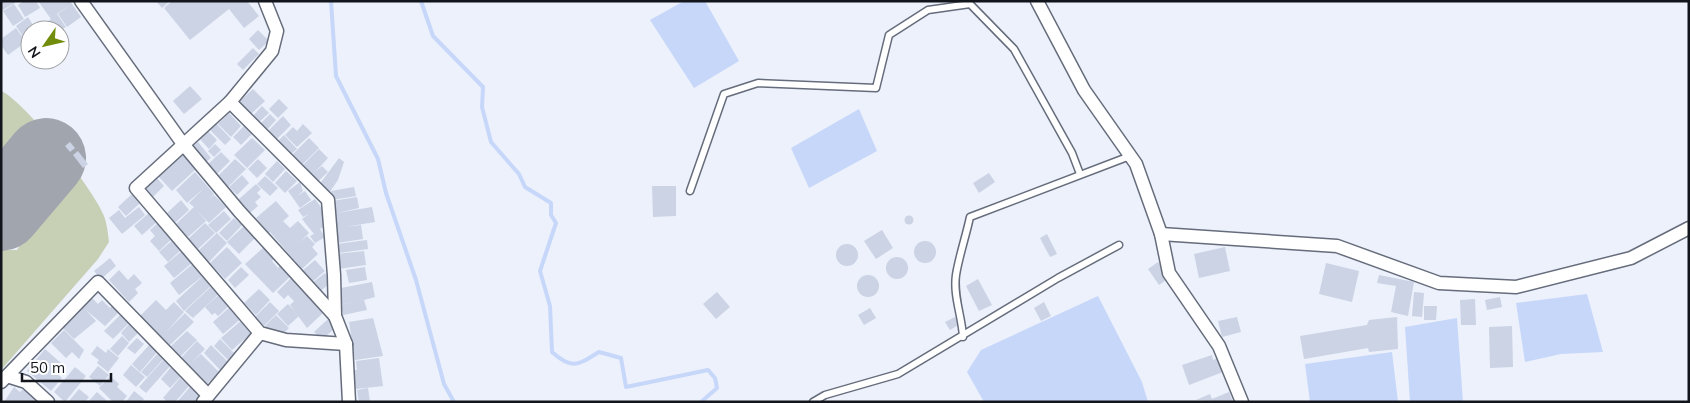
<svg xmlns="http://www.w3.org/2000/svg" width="1690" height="403" viewBox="0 0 1690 403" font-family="Mulish,sans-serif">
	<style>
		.green { fill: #c7d0b5 }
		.water { fill: #c7d7f9 }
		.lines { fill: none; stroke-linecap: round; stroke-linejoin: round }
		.stream { stroke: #c7d7f9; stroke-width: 4 }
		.runway { stroke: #a1a5ae; stroke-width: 80 }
		.building { fill: #cbd3e4 }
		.lane-casing { stroke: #656c7b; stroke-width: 9 }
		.street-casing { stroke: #656c7b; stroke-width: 15 }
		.lane { stroke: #fff; stroke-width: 6 }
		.street { stroke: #fff; stroke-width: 12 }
	</style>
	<rect width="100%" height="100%" fill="#ecf1fc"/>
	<path class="green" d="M1 91C24 100 95 191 104 216 107 224 108 234 109 242L98 259 1 370V250H17L63 179 42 149 24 139 18 143 1 164Z"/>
	<g class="water">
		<polygon points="684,1 705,1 739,61 694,88 650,20"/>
		<polygon points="859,109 877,151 809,188 791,148"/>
		<polygon points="1587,294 1603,352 1561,354 1525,362 1516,303"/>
		<polygon points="1098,296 1142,382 1148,402 984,402 967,372 981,350"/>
		<polygon points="1457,318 1463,402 1410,402 1405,327"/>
		<polygon points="1392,352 1398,402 1310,402 1305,364"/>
	</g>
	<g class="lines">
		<g class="stream">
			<polyline points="331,1 336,76 378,159 386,193 416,280 444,384 454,402"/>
			<path d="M421 1 433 36 483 87 482 107 491 142 519 174 525 187 551 203V215L556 223 540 271 550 306 552 352C572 370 578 365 599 352L621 358 626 387 708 370 715 378 717 388 701 402"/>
		</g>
		<polyline class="runway" points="1,211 46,158"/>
	</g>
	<g class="building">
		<polygon points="1,1 14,1 15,3 1,11"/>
		<polygon points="24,1 36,1 40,8 25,17 18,5"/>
		<polygon points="38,1 70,1 81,17 67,27 58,14 70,5 57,14 66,27 61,30 30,30 30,47 16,26 28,17 36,30 51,19"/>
		<polygon points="156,1 170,1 162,8"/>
		<polygon points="172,1 247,1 259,16 244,28 229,9 190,40 164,8"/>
		<polygon points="14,4 24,19 13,26 3,11"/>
		<polygon points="16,28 26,42 8,55 1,45 1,39"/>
		<polygon points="258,30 269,41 259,50 249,39"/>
		<polygon points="253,48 259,54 243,70 237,64"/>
		<polygon points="190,86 202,99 184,114 173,101"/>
		<polygon points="253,89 265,101 250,115 238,103"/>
		<polygon points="279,99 288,108 278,118 269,109"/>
		<polygon points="262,106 269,113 257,124 251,118"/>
		<polygon points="229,113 241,126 231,137 218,124"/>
		<polygon points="270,114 276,120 265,132 259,125"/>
		<polygon points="283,116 291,125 275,141 267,132"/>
		<polygon points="215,122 231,139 225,145 208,128"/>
		<polygon points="303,124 312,133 297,147 285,135 293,127 297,131"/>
		<polygon points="244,126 252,134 241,145 233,137"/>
		<polygon points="206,129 217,140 209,149 198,137"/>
		<polygon points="284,135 297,149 289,156 276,143"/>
		<polygon points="252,138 265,150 247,168 234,155"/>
		<polygon points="309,138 319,148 299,168 289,158"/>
		<polygon points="70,142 75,148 70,152 65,146"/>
		<polygon points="198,142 211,158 203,164 190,149"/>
		<polygon points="215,144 221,150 214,157 208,151"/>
		<polygon points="319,149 328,158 315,172 322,166 328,172 314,185 299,169"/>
		<polygon points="78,151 88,164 83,168 73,155"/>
		<polygon points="221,152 230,161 214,177 204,168"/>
		<polygon points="183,155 196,169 172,191 158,176"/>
		<polygon points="339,158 344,162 338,180 329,193 319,185"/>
		<polygon points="235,159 246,169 226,189 215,179"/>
		<polygon points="258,159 267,168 257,178 248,169"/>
		<polygon points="277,161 285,169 273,182 265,174"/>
		<polygon points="286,171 297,181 285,193 275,183"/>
		<polygon points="195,172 214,194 210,198 214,195 226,207 209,223 197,211 206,221 188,237 176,224 194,207 189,203 204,188 187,203 176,190"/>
		<polygon points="989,173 995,182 979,193 973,183"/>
		<polygon points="242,175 249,183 237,195 229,187"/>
		<polygon points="265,176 278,188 270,196 257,184"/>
		<polygon points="156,177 164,186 152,198 143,189"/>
		<polygon points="300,182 303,191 297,196 305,191 311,200 300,208 288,191"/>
		<polygon points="256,184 261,189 257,193 261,197 255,202 258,206 250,213 238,200"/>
		<polygon points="652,186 676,186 676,216 653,217"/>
		<polygon points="354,187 356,196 332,200 331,191"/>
		<polygon points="132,194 140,203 126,216 118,207"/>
		<polygon points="357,197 359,208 337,213 372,207 375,222 345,227 361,225 363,239 337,243 332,201"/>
		<polygon points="315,199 325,213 322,216 328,224 320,229 325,237 315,243 310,236 314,234 302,219 309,214 303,217 298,210"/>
		<polygon points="181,200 189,210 175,223 167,213"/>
		<polygon points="276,201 289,216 283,221 290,228 298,221 309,233 299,243 307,236 315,244 312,247 318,254 302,269 270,232 269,233 256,218"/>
		<polygon points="139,207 145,215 122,234 109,218 119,210 125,218"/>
		<polygon points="224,211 231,219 216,233 208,225"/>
		<polygon points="150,212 158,221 142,235 134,226"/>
		<circle cx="909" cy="220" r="4.5"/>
		<polygon points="234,218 242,225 227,241 219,233"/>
		<polygon points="159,222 173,238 159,251 150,241 155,236 150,230"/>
		<polygon points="205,223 215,233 198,249 188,239"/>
		<polygon points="244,226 255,238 239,254 227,242"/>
		<polygon points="882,230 893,248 876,259 864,241"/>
		<polygon points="217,233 227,243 209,262 198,251"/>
		<polygon points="1047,234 1057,254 1050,257 1040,238"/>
		<polygon points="174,239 182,249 168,262 159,252"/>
		<polygon points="367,240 368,249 339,253 337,244"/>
		<circle cx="925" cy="252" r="11"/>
		<circle cx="847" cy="255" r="11"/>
		<polygon points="227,247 242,263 225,279 210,263"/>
		<polygon points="264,247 275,258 272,261 278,268 280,265 291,276 273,293 245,264"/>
		<polygon points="1225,247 1230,271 1199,278 1194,254"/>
		<polygon points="183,250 193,262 174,278 164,266"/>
		<polygon points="364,251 366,265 338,269 336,254"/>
		<circle cx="897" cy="268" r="11"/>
		<polygon points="110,258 116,266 101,279 94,271"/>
		<polygon points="315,260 325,271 312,282 302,271"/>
		<polygon points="195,262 205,274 179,295 170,283"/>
		<polygon points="1158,262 1169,278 1159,285 1148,269"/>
		<polygon points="1326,263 1359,271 1352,302 1319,294"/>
		<polygon points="241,267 249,275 235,288 228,280"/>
		<polygon points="365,267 367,280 349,283 346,270"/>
		<polygon points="119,270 128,280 134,274 142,283 135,289 138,293 129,302 109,280"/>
		<polygon points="325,273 332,282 319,292 312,283"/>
		<polygon points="204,275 213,284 184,311 176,301"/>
		<polygon points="1379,275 1414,282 1408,316 1391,312 1396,286 1377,283"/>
		<circle cx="868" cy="286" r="11"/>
		<polygon points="291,278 323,313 307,328 290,305 294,301 288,295 284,299 277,292"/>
		<polygon points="978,279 992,305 979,311 966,286"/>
		<polygon points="372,282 375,297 364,300 367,310 343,315 341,305 360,300 340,305 336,289"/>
		<polygon points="214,284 221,292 193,318 185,311"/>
		<polygon points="259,289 270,300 256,315 244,303"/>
		<polygon points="717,292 730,307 716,319 703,304"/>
		<polygon points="1414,292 1424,293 1422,317 1412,316"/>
		<polygon points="221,293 231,304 218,316 215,313 212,315 205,307"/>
		<polygon points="91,297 98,304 102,300 110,308 112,306 119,312 105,326 86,310 96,321 74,339 60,325"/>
		<polygon points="1500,297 1502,307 1487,310 1485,300"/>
		<polygon points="1475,299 1476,325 1461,325 1460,300"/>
		<polygon points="156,300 166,310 174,302 184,312 166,332 185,313 194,322 169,346 140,316"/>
		<polygon points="270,302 279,311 264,326 255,317"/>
		<polygon points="1044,302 1051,316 1041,321 1034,308"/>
		<polygon points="288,304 299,316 288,326 277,314"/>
		<polygon points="231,306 242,318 223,334 213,322"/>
		<polygon points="1424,306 1437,306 1436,320 1424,320"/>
		<polygon points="870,308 876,318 864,325 858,315"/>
		<polygon points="121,314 130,322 113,339 104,331"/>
		<polygon points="276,315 289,328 278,339 265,326"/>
		<polygon points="955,317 960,324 950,330 945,322"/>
		<polygon points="1237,317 1241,332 1222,337 1218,321"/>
		<polygon points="1397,317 1398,349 1369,352 1368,348 1304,359 1300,336 1367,325 1369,320"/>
		<polygon points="373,318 383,356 355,360 349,322"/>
		<polygon points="243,319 254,331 232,350 221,338"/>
		<polygon points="328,319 336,327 322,340 314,332"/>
		<polygon points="130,323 139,332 129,342 121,333"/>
		<polygon points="1512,326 1513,367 1490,368 1489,327"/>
		<polygon points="64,330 84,350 79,359 72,352 66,358 51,343"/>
		<polygon points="187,331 197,340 179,358 169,348"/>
		<polygon points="122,336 129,343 118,356 110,349"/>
		<polygon points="137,338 144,344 135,354 127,348"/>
		<polygon points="220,339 234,353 228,360 214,346"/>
		<polygon points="197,341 205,349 191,363 201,354 219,372 205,386 180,359"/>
		<polygon points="150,344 158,351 140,372 132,364"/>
		<polygon points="211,345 230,364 222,372 204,353"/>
		<polygon points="97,346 106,353 108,349 119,358 108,372 97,363 99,360 91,354"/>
		<polygon points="45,349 62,364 55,372 62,378 51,391 27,371"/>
		<polygon points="159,352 165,357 147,377 141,372"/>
		<polygon points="1212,355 1213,360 1218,358 1223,372 1189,385 1182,365"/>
		<polygon points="379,358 383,386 356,389 353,370 357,370 356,361"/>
		<polygon points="164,359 171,365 146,393 139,387"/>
		<polygon points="131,365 145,377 136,387 123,375"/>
		<polygon points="98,366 109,375 100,386 89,377"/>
		<polygon points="75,367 86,376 65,402 54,392"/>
		<polygon points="171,367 181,376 170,388 161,379"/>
		<polygon points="110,376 119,384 117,387 127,396 122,402 113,402 99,388"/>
		<polygon points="180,378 189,386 175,402 168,402 163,398"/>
		<polygon points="14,387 20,392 25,387 39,399 37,402 4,402"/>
		<polygon points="190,387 201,396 196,402 177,402"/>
		<polygon points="368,388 370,402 359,402 357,390"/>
		<polygon points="79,389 89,397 85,402 68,402"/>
		<polygon points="134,391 144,399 142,402 126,402"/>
		<polygon points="97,392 106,400 105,402 88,402"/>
		<polygon points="1229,392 1233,402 1196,400 1210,394 1212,399"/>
	</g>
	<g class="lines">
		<g class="lane-casing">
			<g id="lane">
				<polyline points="690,191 724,94 758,83 876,88 889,35 928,10 970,4 1014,49 1072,153 1080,174"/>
				<path d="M963 337C962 316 953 296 956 275 959 256 966 236 970 217L1130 156"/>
				<polyline points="813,402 825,395 898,374 1058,278 1119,245"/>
			</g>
		</g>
		<g class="street-casing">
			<g id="street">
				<polyline points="81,1 183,144 239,211 335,316"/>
				<polyline points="265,1 277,31 272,51 230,102 136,188 260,333 286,340 346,344"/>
				<polyline points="1037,1 1084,90 1136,164 1161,234 1169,273 1219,346 1242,402"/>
				<polyline points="230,102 328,200 334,275 335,316 346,344 349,402"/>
				<polyline points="1161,234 1337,246 1439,283 1516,287 1631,258 1689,228"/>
				<polyline points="7,376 26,382 48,402"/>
				<polyline points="1,382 98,282 208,395"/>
				<polyline points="203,402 260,333"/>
			</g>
		</g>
		<use href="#lane" class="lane"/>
		<use href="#street" class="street"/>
	</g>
	<rect width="1690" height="403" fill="none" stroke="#12151b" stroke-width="5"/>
	<g transform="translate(45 45) rotate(236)"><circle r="24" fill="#ffffff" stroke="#a0a1a4"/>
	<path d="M0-4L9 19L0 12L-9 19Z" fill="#718d0b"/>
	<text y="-8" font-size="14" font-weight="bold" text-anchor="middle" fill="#12151b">N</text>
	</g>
	<path d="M22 373v8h89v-8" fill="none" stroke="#12151b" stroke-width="2.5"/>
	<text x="30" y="373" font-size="15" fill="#12151b" stroke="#ffffff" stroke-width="4" paint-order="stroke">50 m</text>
</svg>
